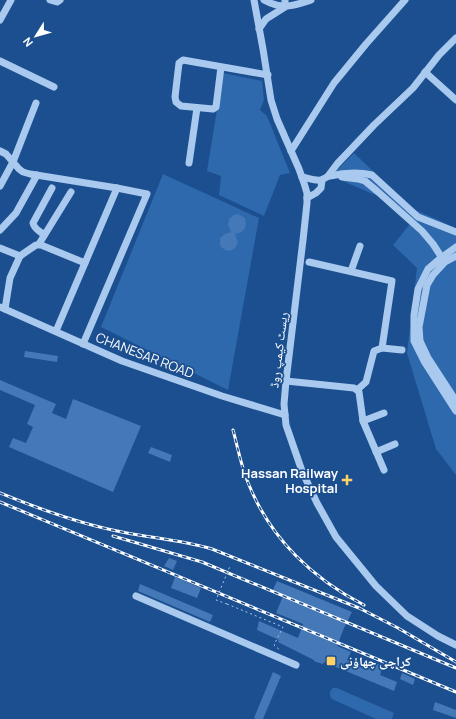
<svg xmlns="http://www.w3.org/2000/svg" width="456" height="719" viewBox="0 0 456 719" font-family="Manrope,'Noto Naskh Arabic',sans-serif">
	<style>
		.green { fill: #2e69ad }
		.building { fill: #4478b7 }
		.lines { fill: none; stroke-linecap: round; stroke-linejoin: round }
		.path { stroke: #a9c9ee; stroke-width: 1; stroke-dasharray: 2 3; stroke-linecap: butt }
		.minor { stroke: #a9c9ee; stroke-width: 7 }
		.rail-casing { stroke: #fff; stroke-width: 3 }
		.rail { stroke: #1b4f8f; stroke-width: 1.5; stroke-dasharray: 4.5; stroke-linecap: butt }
		.path-bridge { stroke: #a9c9ee; stroke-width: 1; stroke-dasharray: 2 3; stroke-linecap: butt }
		.poi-dot { fill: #ffd166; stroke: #1b4f8f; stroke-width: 1.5 }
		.labels { text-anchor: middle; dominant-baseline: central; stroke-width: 3.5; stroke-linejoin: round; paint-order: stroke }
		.street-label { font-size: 13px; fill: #fff; stroke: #1b4f8f }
		.poi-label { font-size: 13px; font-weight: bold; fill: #fff; stroke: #1b4f8f; text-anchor: end }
	</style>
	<rect width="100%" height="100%" fill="#1b4f8f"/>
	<g class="green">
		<polygon points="223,73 262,81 264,100 260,110 267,116 290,173 280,175 264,216 219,195 221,176 207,171"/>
		<polygon points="354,153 411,208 456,228 456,475 436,449 407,353 417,268 393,245 410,224 380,197 331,176"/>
		<polygon points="163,174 259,218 228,390 101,327"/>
		<path d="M333 688H337L394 713 392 719H376L332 699C329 695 329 691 333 688Z"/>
	</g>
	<g class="building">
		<polygon points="237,214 240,215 245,218 246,224 245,228 242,232 235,234 238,243 235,248 230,251 225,250 221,247 220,244 220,238 225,234 231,232 228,225 229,219 234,215"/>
		<polygon points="25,351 58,356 57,362 24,357"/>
		<polygon points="0,380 56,404 52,413 66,419 73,399 141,426 113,492 9,447 13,438 26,443 33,427 27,424 35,405 0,390"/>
		<polygon points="151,447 172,455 170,462 148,453"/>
		<polygon points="169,558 177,561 173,570 164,566"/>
		<polygon points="175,577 201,588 197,598 171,588"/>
		<polygon points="277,581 352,612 344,628 337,646 351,652 347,660 367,669 371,661 383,666 380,675 397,682 394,691 324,662 323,664 316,662 312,659 278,642 279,640 257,630 259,621 298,638 303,624 276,613 283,596 272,592"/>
		<polygon points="140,584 213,615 210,622 138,591"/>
		<polygon points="273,672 281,676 263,719 256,719 254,718"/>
		<polygon points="402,673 415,679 413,685 400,679"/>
		<polygon points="435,702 456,710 456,718 433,710"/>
	</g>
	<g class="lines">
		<polyline class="path" points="227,604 283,627 274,645 281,651"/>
		<g class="minor">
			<polyline points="50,0 57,2 60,0"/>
			<polyline points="254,0 263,49 271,100 277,119 299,169 304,183 307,193 307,203 303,240 286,381 284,404 286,425 302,471 317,503 336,537 376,586 407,616 438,636 456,645"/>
			<path d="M264 0C282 10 293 6 311 0"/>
			<polyline points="0,20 11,0"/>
			<polyline points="259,29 266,19 285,7 285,0"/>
			<polyline points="0,61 54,87"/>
			<polyline points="221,67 216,107 213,109 181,106 176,102 175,97 179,63 183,60 268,75"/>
			<polyline points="425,72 456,100"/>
			<polyline points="0,151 6,154 19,169 23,172 30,174 117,188 147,194 83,344"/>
			<polyline points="291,151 334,83 366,44 405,0"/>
			<polyline points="189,163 197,108"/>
			<polyline points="328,176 337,164 374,125 413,88 439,55 456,38"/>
			<path d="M302 177C308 178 315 181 321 180 324 179 327 176 330 176 343 173 359 172 372 175L418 217 456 232"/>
			<polyline points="342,177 358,179 365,181 377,191 422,231 433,244 444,261"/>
			<polyline points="0,186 13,162 36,103"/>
			<polyline points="307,198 316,193 321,188 322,180"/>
			<polyline points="0,230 16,213 37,175"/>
			<path d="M44 235C40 231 34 229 33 223L52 188"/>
			<polyline points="39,244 71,192"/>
			<polyline points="456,247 442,257 428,269 418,289 414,315 414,341 424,361 456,411"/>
			<polyline points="0,248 20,256 36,245 41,245 85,263"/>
			<polyline points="456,256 445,262 433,275 427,285 419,327 420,341 428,358 456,401"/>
			<polyline points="309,262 392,281 382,348 374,351 366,382 357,390"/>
			<polyline points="351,271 360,246"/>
			<polyline points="0,307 122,361 222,396 285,415"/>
			<polyline points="5,309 10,278 20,256"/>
			<polyline points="56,331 117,188"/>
			<polyline points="382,348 402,350"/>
			<polyline points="286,381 354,388 357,390 359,392 363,421 384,470"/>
			<polyline points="363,421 384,413"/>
			<polyline points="376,452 395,444"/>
			<polyline points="136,596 296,665"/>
		</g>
		<g class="rail-casing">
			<g id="rail">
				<path d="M233 430C238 448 241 467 249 485 271 539 313 579 364 605"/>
				<path d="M0 493C39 509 80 524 122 532 152 538 182 540 212 549L359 608 398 628 456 662"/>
				<polyline points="0,502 456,692"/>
				<polyline points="113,536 202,562 456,668"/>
			</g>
		</g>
		<use href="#rail" class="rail"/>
		<polyline class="path-bridge" points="227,604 216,600 230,566"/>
	</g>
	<g class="poi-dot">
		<path d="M345 474h4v4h4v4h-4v4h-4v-4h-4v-4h4z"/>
		<rect x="326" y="656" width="10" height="10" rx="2"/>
	</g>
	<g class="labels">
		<g class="street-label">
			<text transform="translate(278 350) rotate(-83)">ریسٹ کیمپ روڈ</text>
			<text transform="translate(145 355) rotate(21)">CHANESAR ROAD</text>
		</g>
		<g class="poi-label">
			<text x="338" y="473">Hassan Railway<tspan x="338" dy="15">Hospital</tspan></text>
			<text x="340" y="661" text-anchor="start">کراچی چھاؤنی</text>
		</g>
	</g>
	<g transform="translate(36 36) rotate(233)" stroke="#1b4f8f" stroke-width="3" paint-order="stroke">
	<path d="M0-3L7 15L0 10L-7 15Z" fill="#ffffff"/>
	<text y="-6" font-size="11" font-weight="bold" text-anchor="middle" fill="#ffffff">N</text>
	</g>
</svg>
